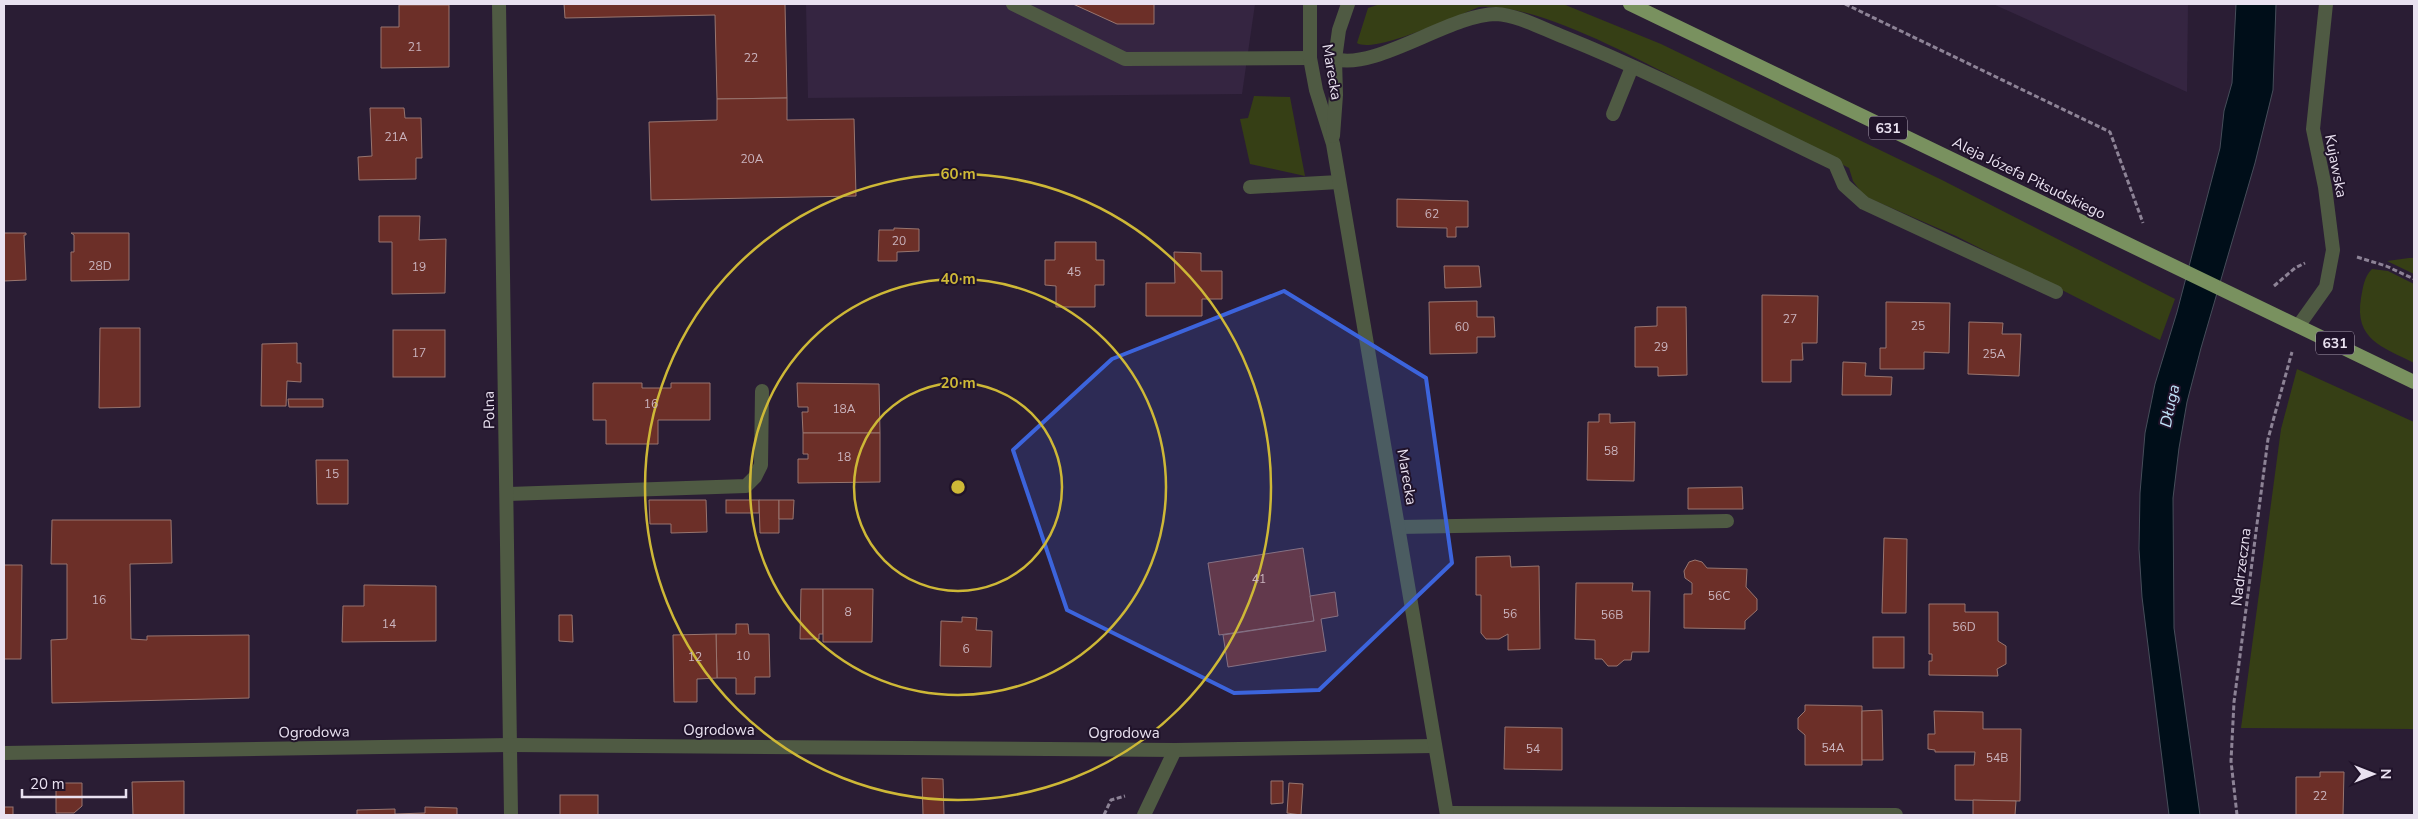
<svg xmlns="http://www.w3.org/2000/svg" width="2418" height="819" viewBox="0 0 2418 819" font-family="'Nunito Sans',sans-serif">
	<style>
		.built { fill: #352541 }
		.green { fill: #363f15 }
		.water { fill: #000e19; stroke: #464d5a }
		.building { fill: #6c2f28; stroke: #98756f }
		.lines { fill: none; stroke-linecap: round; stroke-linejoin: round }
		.path { stroke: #8d8396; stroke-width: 3; stroke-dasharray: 5 2.5; stroke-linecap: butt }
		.service { stroke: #4f5a43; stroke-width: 14 }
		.minor { stroke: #4f5a43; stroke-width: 14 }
		.tertiary { stroke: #4f5a43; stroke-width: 14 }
		.primary { stroke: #79915f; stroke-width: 14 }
		.marked { fill: #3c64dc; fill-opacity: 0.2; stroke: #3c64dc; stroke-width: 4; stroke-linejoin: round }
		.ring { fill: none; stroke: #ceb837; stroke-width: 2.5 }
		.labels { text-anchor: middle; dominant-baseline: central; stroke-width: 4; stroke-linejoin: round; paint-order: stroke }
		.number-label { font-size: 12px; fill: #cab4be }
		.shield { fill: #20132a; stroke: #ada3b5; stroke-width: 1 }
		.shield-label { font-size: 14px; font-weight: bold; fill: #e9e1f0 }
		.street-label { font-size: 15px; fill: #e9e1f0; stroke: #20132a }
		.water-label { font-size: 16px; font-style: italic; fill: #c2e5fb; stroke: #20132a }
		.centre { fill: #ceb837; stroke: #20132a; stroke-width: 2.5 }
		.ring-label { font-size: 15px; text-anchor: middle; font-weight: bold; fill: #ceb837; stroke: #20132a; stroke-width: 4; stroke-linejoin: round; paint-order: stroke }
	</style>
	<rect width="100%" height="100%" fill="#2a1d34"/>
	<g class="built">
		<polygon points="806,4 1255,4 1242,94 808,98"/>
		<polygon points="1993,4 2188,4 2187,92"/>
	</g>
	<g class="green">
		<path d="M1380 4H1563L1661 44 1942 180 2175 299 2160 340 1956 236 1864 196 1853 181 1849 168C1793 139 1737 110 1681 81 1629 55 1537 3 1479 7 1457 16 1374 54 1357 43L1368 8Z"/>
		<polygon points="1254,96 1290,97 1305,176 1250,164 1240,119 1248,118"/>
		<polygon points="2409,258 2414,258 2414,274 2387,261"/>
		<path d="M2372 269 2388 271 2414 284V363C2383 347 2354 340 2361 298 2363 287 2364 277 2372 269Z"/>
		<polygon points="2297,369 2414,422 2414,729 2241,728 2281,429"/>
	</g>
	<polygon class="water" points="2236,4 2276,4 2273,90 2255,163 2201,348 2187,402 2179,448 2173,498 2174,628 2200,815 2169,815 2142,597 2139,549 2140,493 2145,433 2155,384 2177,312 2220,148 2224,111 2232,83"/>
	<g class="building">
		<polygon points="564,4 785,4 787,98 717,99 715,15 565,18"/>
		<polygon points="1073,4 1154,4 1154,24 1117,24"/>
		<polygon points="399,5 449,5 449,67 381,68 381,27 399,27"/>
		<polygon points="787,98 787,120 854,119 856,196 651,200 649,122 717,120 717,99"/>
		<polygon points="370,108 404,108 405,118 421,118 422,158 416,158 416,179 359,180 358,157 372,156"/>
		<polygon points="1397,199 1468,201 1468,227 1456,227 1456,237 1447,237 1447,228 1397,227"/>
		<polygon points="379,216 420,216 419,240 446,239 445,293 392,294 392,242 379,242"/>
		<polygon points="894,228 919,229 919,251 897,252 897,261 878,261 879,230 894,230"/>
		<polygon points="4,233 26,233 26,235 24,235 26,280 4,281"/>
		<polygon points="71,233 129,233 129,280 71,281 71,252 74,252 74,235"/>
		<polygon points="1055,242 1096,242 1096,260 1104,260 1104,285 1095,285 1095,307 1056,307 1056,286 1045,285 1045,260 1055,260"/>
		<polygon points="1174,252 1201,253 1201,271 1222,271 1222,299 1202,299 1202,316 1146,316 1146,283 1175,283"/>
		<polygon points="1444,266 1479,266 1481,287 1445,288"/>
		<polygon points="1762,295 1818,296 1817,343 1802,343 1803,360 1791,360 1791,382 1762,382"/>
		<polygon points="1477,301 1477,317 1494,317 1495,337 1477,337 1477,353 1430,354 1429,302"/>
		<polygon points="1886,302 1950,303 1949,353 1924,352 1924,369 1880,369 1880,348 1886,348"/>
		<polygon points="1657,307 1686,307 1687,375 1658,376 1658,367 1635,367 1635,327 1657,326"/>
		<polygon points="1969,322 2003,323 2002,334 2021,334 2019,376 1968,374"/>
		<polygon points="100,328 140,328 140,407 99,408"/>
		<rect x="393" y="330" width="52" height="47"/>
		<polygon points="297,343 297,363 301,363 301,382 287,381 286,406 261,406 262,344"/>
		<polygon points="1843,362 1866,363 1865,376 1892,377 1891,395 1842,395"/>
		<polygon points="593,383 642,383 642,388 671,388 671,383 710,383 710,420 658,420 658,444 606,444 606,420 593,420"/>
		<polygon points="797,383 879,384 880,433 803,433 802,412 808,412 808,407 798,407"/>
		<polygon points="288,399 323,399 323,407 289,407"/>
		<polygon points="1599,414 1610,414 1610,423 1635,422 1634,481 1587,480 1588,422 1599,422"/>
		<polygon points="803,433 880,433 880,482 798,483 798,459 808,459 808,454 803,454"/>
		<polygon points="316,460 348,460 348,504 317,504"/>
		<polygon points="1742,487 1743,509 1688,509 1688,488"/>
		<polygon points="649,500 706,500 707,532 671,533 671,524 650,524"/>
		<rect x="726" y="500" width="33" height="13"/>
		<polygon points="759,500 779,500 779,533 760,533"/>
		<polygon points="779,500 794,500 793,519 779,519"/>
		<polygon points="52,520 171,520 172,563 130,564 131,639 147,640 147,636 249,635 249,698 52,703 51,640 67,639 67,564 51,564"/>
		<polygon points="1884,538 1907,539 1906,613 1882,613"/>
		<polygon points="1303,548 1314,621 1219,635 1208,563"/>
		<polygon points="1510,556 1511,567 1539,566 1540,649 1508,650 1508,634 1499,639 1486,639 1481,633 1481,595 1476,595 1476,557"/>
		<polygon points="1695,560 1702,562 1707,568 1747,569 1746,587 1757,599 1757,610 1745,621 1745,629 1684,628 1684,594 1692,594 1692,583 1685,578 1684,571 1689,562"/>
		<polygon points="4,565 22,565 21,659 4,659"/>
		<polygon points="1576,583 1633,583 1632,591 1650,591 1649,652 1632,652 1631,660 1624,660 1617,666 1608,666 1602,659 1595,659 1595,640 1575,639"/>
		<polygon points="364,585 436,586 436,641 342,642 343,606 364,606"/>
		<polygon points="801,589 823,589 823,634 819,634 819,639 800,639"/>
		<polygon points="823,589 873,589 872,642 823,642"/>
		<polygon points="1335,592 1338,616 1321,619 1326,651 1228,667 1223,635 1314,621 1310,596"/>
		<polygon points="1929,604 1965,604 1965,612 1998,612 1998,641 2006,646 2006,664 1997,669 1998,676 1929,675 1929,661 1932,661 1932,654 1929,654"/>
		<polygon points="559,615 572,615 573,642 559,641"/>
		<polygon points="962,617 977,618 976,630 992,631 991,667 940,666 941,621 962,622"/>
		<polygon points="736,624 748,624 749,634 769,634 770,677 755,677 755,694 736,694 736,678 717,678 716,634 736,634"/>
		<polygon points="716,634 717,678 697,679 697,702 674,702 673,635"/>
		<rect x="1873" y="637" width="31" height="31"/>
		<polygon points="1805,705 1862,706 1862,765 1805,765 1805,735 1798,729 1798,718 1805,711"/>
		<polygon points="1882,710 1883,760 1862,760 1862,711"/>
		<polygon points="1934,711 1983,712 1983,729 2021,729 2020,801 1955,800 1955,765 1974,765 1975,752 1935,752 1935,750 1928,749 1928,734 1935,734"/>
		<polygon points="1505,727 1562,728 1562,770 1504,769"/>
		<polygon points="2320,772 2344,772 2343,815 2296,815 2296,777 2320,777"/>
		<polygon points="922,778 943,779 944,815 923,815"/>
		<polygon points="184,781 184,815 133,815 132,782"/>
		<polygon points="1271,781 1283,781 1283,803 1271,804"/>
		<polygon points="56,783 82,783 82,806 74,813 56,813"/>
		<polygon points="1289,783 1303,784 1301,815 1287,813"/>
		<rect x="560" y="795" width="38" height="20"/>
		<polygon points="1973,800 2016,801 2015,815 1973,815"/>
		<rect x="4" y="807" width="9" height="8"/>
		<polygon points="425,807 457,808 457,815 357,815 357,810 395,809 395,814 425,813"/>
	</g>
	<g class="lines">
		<g class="path">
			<polyline points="1845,4 2110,132 2143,223"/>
			<polyline points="2357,257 2386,266 2414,279"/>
			<polyline points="2274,286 2295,268 2305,263"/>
			<polyline points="1104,815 1111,800 1125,796"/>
			<polyline points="2237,815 2231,761 2234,702 2268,439 2292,352"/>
		</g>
		<g class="service">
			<polyline points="1013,4 1125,59 1310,58"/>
			<path d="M1335 59C1375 71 1451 14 1496 14 1518 15 1543 29 1564 37 1656 74 1745 121 1835 164L1844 185 1864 203 2056 292"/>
			<polyline points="1613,114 1632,67"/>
			<polyline points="507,494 746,486 755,477 761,465 762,391"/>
			<polyline points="1399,527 1727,521"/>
			<polyline points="1447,813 1896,815"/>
		</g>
		<g class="minor">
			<polyline points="499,4 511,815"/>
			<polyline points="1250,187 1339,182"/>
			<polyline points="2299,325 2326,287 2333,250 2325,187 2313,129 2326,4"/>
			<polyline points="4,753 511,745 1175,750 1434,746"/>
			<polyline points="1144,815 1175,750"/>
		</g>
		<g class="tertiary">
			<polyline points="1310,4 1310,58 1316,90 1333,144 1447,815"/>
			<polyline points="1333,136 1336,95 1335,59 1339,30 1348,4"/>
		</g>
		<polyline class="primary" points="1630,4 2414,382"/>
	</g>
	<path class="marked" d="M1284 291 1426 378 1452 563 1319 690 1234 693 1067 610 1013 450 1112 359Z"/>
	<g class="ring">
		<circle cx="958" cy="487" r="104"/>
		<circle cx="958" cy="487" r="208"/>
		<circle cx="958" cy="487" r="313"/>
	</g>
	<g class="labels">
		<g class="number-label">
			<text x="415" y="47">21</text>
			<text x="751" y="58">22</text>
			<text x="396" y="137">21A</text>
			<text x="752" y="159">20A</text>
			<text x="1432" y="214">62</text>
			<text x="899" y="241">20</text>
			<text x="100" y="266">28D</text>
			<text x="419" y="267">19</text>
			<text x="1074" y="272">45</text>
			<text x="1790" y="319">27</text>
			<text x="1918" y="326">25</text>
			<text x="1462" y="327">60</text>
			<text x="1661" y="347">29</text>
			<text x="419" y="353">17</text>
			<text x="1994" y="354">25A</text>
			<text x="651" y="404">16</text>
			<text x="844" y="409">18A</text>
			<text x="1611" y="451">58</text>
			<text x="844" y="457">18</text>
			<text x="332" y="474">15</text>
			<text x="1259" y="579">41</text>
			<text x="1719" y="596">56C</text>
			<text x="99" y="600">16</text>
			<text x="848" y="612">8</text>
			<text x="1510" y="614">56</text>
			<text x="1612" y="615">56B</text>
			<text x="389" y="624">14</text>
			<text x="1964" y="627">56D</text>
			<text x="966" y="649">6</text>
			<text x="743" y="656">10</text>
			<text x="695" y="657">12</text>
			<text x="1833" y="748">54A</text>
			<text x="1533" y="749">54</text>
			<text x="1997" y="758">54B</text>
			<text x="2320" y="796">22</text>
		</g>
		<g class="shield">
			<rect x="1869" y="116.5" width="38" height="23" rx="4"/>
			<rect x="2316" y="331.5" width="38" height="23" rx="4"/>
		</g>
		<g class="shield-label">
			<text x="1888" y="128">631</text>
			<text x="2335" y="343">631</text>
		</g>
		<g class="street-label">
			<text transform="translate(1332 72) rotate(80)">Marecka</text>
			<text transform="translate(2336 166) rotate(79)">Kujawska</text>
			<text transform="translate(2029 178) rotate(26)">Aleja Józefa Piłsudskiego</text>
			<text transform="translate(489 410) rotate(-91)">Polna</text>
			<text transform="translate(1407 477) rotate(80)">Marecka</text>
			<text transform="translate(2241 567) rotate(-83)">Nadrzeczna</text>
			<text x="719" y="730">Ogrodowa</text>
			<text transform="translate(314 732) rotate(-1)">Ogrodowa</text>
			<text x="1124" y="733">Ogrodowa</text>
		</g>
		<g class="water-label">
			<text transform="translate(2170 406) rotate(-78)">Długa</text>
		</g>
	</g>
	<circle cx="958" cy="487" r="8" class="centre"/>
	<g class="ring-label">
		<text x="958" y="179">60 m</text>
		<text x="958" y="284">40 m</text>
		<text x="958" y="388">20 m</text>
	</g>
	<rect width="2418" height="819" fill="none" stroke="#e9e1f0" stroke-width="10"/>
	<g transform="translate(2373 774) rotate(90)" stroke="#20132a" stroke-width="4" paint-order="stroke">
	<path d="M0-4L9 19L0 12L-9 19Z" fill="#e9e1f0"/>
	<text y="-8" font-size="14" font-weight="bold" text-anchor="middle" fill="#e9e1f0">N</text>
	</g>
	<path d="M22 789v8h104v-8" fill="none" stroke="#e9e1f0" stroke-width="2.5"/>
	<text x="30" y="789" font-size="15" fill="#e9e1f0" stroke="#20132a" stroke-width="4" paint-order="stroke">20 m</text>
</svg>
